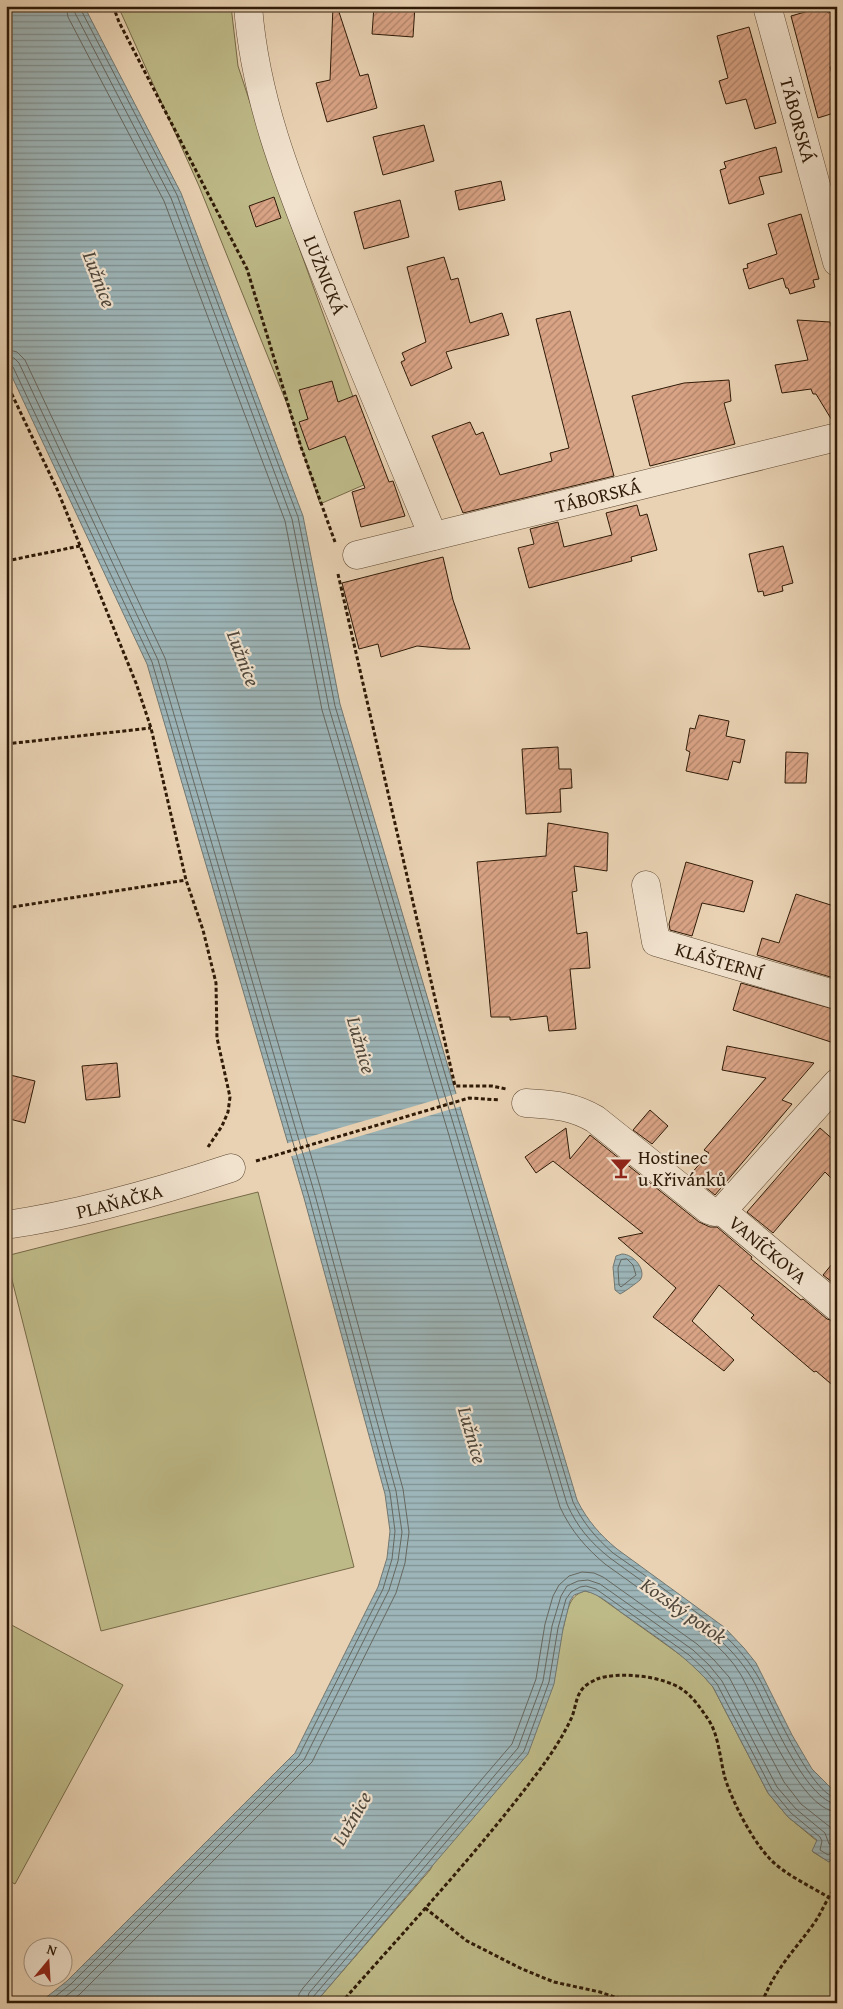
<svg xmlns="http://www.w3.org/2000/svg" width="843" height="2009" viewBox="0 0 843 2009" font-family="'Gentium Book Plus',serif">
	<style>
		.green { fill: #beba88; stroke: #766a48 }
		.water { fill: url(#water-rules); stroke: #717771 }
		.pier { fill: #e9d2b3 }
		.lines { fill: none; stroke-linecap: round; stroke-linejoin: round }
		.shore { stroke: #666860; stroke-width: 1 }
		.building { fill: url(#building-hatch); stroke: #2f1a07 }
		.minor-casing { stroke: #5e4832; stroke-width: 29 }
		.path { stroke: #2f1a07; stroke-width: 3; stroke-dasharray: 4 2.5; stroke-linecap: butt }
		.minor { stroke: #f1e2ce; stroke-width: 28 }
		.labels { text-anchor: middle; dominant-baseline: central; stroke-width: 4.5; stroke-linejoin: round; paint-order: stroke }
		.street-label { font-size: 19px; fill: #2f1a07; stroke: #f1e2ce }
		.poi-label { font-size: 19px; fill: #2f1a07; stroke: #f1e2ce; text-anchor: start }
		.water-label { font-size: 20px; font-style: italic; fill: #50483c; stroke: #f1e2ce }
	</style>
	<defs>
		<pattern id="water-rules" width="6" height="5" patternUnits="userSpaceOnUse" patternTransform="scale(1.25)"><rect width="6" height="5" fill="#9db5b8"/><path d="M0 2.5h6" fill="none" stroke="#809294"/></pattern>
		<pattern id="building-hatch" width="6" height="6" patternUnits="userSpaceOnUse" patternTransform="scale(1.25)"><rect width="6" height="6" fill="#d9a385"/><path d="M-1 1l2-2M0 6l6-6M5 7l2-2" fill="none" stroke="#b0846b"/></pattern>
	</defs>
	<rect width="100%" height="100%" fill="#e9d2b3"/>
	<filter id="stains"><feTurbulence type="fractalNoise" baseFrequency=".004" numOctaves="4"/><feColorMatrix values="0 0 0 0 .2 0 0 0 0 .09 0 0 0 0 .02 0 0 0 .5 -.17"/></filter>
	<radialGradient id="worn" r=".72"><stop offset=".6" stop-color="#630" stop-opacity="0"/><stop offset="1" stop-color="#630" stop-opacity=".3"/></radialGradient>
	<g class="green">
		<polygon points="118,6 231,6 238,66 283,203 382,477 320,504 289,409 199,186"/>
		<polygon points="258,1192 354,1567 101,1631 6,1256"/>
		<path d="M585 1591 594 1593 686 1659 700 1672 713 1687 768 1793 788 1817 817 1841 813 1852 829 1862 837 1853V2003H315L430 1870 563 1629C567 1613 568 1595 585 1591Z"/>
		<polygon points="6,1622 123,1685 15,1884 6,1879"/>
	</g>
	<g class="water">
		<path d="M6 6H84L181 193 303 516 340 704 577 1500C587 1520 600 1535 617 1549L724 1627 744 1648 756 1663 792 1735 812 1769 837 1794V1853L829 1862 812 1851 817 1840 788 1817 768 1793 713 1687C688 1657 656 1637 625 1615 613 1607 600 1594 585 1591L574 1595 570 1601 563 1629 554 1684 528 1754 315 2003H39L67 1981 295 1753 378 1587 387 1558 390 1531 385 1494 304 1198 147 664 6 364Z"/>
		<path d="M622 1254C634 1254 647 1271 640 1280 638 1282 623 1293 620 1294L615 1290 613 1267 616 1256Z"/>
	</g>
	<polygon class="pier" points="459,1093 462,1106 289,1157 285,1144"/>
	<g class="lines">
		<g class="shore">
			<path d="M66 6 68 17 164 201 285 521 322 710 560 1507C571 1531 586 1548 605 1564 626 1579 647 1594 667 1609 694 1627 724 1646 741 1675 758 1705 799 1810 837 1812"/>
			<path d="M73 6 75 13 171 198 292 519 329 708 567 1504C577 1527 591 1543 610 1558 629 1572 649 1586 669 1600 703 1625 735 1647 755 1684 768 1710 806 1802 837 1804"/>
			<path d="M79 6 177 195 298 517 335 706 573 1502C583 1523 596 1538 613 1553 633 1567 653 1581 672 1595 708 1620 740 1643 761 1682 773 1705 811 1795 837 1798"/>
			<polyline points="6,349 17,352 25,360 165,658 322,1193 403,1489 409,1532 405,1563 396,1593 312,1762 80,1994 69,2003"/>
			<polyline points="6,357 14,358 19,363 158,660 315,1195 396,1491 402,1532 398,1561 389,1590 304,1760 75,1989 57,2003"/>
			<polyline points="6,363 13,367 152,662 309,1197 390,1493 395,1531 392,1559 383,1589 299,1756 71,1984 47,2003"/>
			<polygon points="627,1259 633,1265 636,1275 621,1287 619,1285 618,1268 621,1260"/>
			<polyline points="298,2003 299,1994 303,1988 512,1744 536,1679 545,1624 553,1596 559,1585 569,1576 582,1572 594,1573 603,1577 697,1644 714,1660 729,1677 784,1782 801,1804 830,1827 837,1836"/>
			<polyline points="306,2003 309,1993 518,1748 543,1681 552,1626 561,1596 567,1586 578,1581 588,1580 600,1584 693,1650 709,1665 722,1681 777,1787 796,1809 825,1833 829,1844 837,1844"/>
			<polyline points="312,2003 313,1997 524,1751 549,1682 558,1628 566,1599 571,1592 580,1587 586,1586 596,1589 689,1655 704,1669 717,1684 772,1790 791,1813 820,1837 822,1841 820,1850 828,1855 837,1850"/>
		</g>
	</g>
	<g class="building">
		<polygon points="333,6 337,6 360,76 368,74 377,108 327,122 316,83 330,80"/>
		<polygon points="374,6 415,6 413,37 372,34"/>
		<polygon points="826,6 828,13 833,11 837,25 837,65 830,67 837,92 837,112 818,118 791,16"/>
		<polygon points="749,27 776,123 755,129 746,99 726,104 719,81 728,78 717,36"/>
		<polygon points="424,125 434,161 383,175 373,137"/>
		<polygon points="776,147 782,172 759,177 764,194 729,204 720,170 726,168 724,162"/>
		<polygon points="501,181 505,200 459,210 455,191"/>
		<polygon points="274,197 281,218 256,227 249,206"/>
		<polygon points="400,200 409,237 364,249 354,212"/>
		<polygon points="801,214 819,279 813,280 815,287 790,294 788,288 786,288 783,278 749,289 743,269 748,268 747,264 777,254 768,224"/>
		<polygon points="444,257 451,280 458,278 470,323 502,313 509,335 446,352 452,368 411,386 401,362 405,360 402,353 426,342 407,267"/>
		<polygon points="570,311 614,476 463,513 432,436 470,422 476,435 483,432 500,475 552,461 550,453 569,448 536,319"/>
		<polygon points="797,320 830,322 837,348 837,422 833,422 816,394 813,394 811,389 782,393 775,365 808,360"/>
		<polygon points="729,380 731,401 724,403 735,444 650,466 632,396 684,383"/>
		<polygon points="332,381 338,402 356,395 389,482 393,481 405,516 361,527 352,492 365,488 345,436 309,450 299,422 308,419 299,390"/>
		<polygon points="637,505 640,516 647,514 657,550 631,557 632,561 529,588 518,548 534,544 530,529 558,522 564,547 612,535 606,513"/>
		<polygon points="783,546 793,583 782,586 783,591 764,596 763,591 758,592 749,554"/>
		<polygon points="443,557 453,600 470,649 449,649 417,646 381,657 378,644 359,649 342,583"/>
		<polygon points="699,715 729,721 726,736 745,740 740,763 733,761 728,780 686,771 690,752 686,750 690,728 695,729"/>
		<polygon points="558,747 559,769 571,769 572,788 560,789 561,812 526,814 522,749"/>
		<polygon points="786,752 808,753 806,783 785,783"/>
		<polygon points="548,823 608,833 607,871 574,866 577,891 572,892 577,934 587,932 590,968 570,969 576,1029 549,1031 547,1016 510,1020 510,1017 491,1017 477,862 546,856"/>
		<polygon points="686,862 753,881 744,912 702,903 692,936 670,930 669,924"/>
		<polygon points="796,894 837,907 837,979 757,955 762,938 779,943"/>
		<polygon points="741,983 837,1010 837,1044 733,1010"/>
		<polygon points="727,1046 814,1063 782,1100 792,1104 715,1195 690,1175 709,1153 704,1150 766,1078 722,1070"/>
		<polygon points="117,1063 120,1097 86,1100 82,1066"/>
		<polygon points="6,1074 35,1081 25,1123 6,1118"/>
		<polygon points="650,1110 668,1126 652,1144 633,1130"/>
		<polygon points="566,1128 570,1159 590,1135 699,1222 710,1227 717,1227 752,1257 751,1259 801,1300 803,1299 827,1319 837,1322 837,1389 816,1371 814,1372 751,1318 754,1315 719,1285 692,1321 734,1360 724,1371 653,1317 676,1288 618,1238 643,1233 553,1161 536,1173 525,1157"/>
		<polygon points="820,1128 837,1143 837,1184 825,1172 773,1233 747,1212"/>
		<polygon points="837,1258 837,1286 823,1275"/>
	</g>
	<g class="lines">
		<g class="minor-casing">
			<g id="minor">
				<path id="s1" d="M248 6C255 99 288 181 322 267 358 357 396 446 433 536"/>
				<path id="s2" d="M767 6 837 262"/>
				<path id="s3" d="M357 555 837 437"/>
				<path id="s4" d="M646 885 656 942 837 995"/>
				<path d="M526 1103C553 1105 571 1105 595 1119L709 1210 715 1212 722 1211"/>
				<polyline points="722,1211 837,1083"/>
				<path id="s5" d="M722 1211 837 1307"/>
				<path id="s6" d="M6 1225C82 1214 158 1192 231 1168"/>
			</g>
		</g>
		<g class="path">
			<polyline points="113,6 119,22 247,269 301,447 335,542"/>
			<polyline points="6,382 57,489 136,683 151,728 186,880 203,930 216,983 217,1038 230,1097 228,1112 222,1126 208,1147"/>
			<polyline points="6,561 80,546"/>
			<polyline points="338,574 455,1086 492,1086 506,1089"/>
			<polyline points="6,744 151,728"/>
			<polyline points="6,908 186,880"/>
			<polyline points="256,1161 469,1098 500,1100"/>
			<polyline points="425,1908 467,1941 522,1969 554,1982 600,1992 632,2003"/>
			<path d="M341 2003C409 1926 480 1850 541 1768 552 1753 563 1736 571 1719 576 1709 575 1696 584 1687 587 1684 593 1681 597 1679 619 1671 664 1676 683 1690 693 1697 701 1709 708 1719 719 1735 720 1760 725 1778 733 1803 752 1840 770 1859 784 1874 810 1886 828 1897"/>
			<path d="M762 2003C774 1970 795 1950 815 1922 823 1910 827 1897 837 1886"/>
		</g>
		<use href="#minor" class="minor"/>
	</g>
	<defs>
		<g id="bar-bare" transform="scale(1.725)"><path d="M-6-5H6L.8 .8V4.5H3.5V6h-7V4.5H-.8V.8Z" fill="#8f2418" stroke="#f1e2ce" stroke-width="2.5" paint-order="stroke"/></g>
	</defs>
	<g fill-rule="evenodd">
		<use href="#bar-bare" x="621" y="1168"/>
	</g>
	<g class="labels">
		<g class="street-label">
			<text stroke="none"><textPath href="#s2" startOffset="118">TÁBORSKÁ</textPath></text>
			<text stroke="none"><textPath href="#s1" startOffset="281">LUŽNICKÁ</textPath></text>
			<text stroke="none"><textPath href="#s3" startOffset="248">TÁBORSKÁ</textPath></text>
			<text stroke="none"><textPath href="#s4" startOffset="124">KLÁŠTERNÍ</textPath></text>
			<text stroke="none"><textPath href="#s6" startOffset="116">PLAŇAČKA</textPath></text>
			<text stroke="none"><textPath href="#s5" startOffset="60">VANÍČKOVA</textPath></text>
		</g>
		<g class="poi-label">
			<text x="638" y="1157">Hostinec<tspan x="638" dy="22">u Křivánků</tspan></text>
		</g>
		<g class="water-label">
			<text transform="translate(100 279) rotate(69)">Lužnice</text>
			<text transform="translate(244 658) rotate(69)">Lužnice</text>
			<text transform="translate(362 1045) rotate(74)">Lužnice</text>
			<text transform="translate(473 1435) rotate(74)">Lužnice</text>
			<text transform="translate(684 1610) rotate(35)">Kozský potok</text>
			<text transform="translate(351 1818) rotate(-60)">Lužnice</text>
		</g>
	</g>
	<rect width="843" height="2009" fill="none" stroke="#e9d2b3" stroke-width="25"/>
	<rect x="8" y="8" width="828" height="1994" fill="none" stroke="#2f1a07" stroke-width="2.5"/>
	<rect x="12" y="12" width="818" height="1984" fill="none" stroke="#2f1a07"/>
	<g transform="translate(48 1962) rotate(18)"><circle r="24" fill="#f1e2ce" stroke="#a3927e"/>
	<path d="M0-4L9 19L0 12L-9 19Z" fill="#8f2418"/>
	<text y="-8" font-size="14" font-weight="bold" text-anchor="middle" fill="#2f1a07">N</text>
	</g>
	<rect width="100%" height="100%" filter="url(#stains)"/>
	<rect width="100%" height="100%" fill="url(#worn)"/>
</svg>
